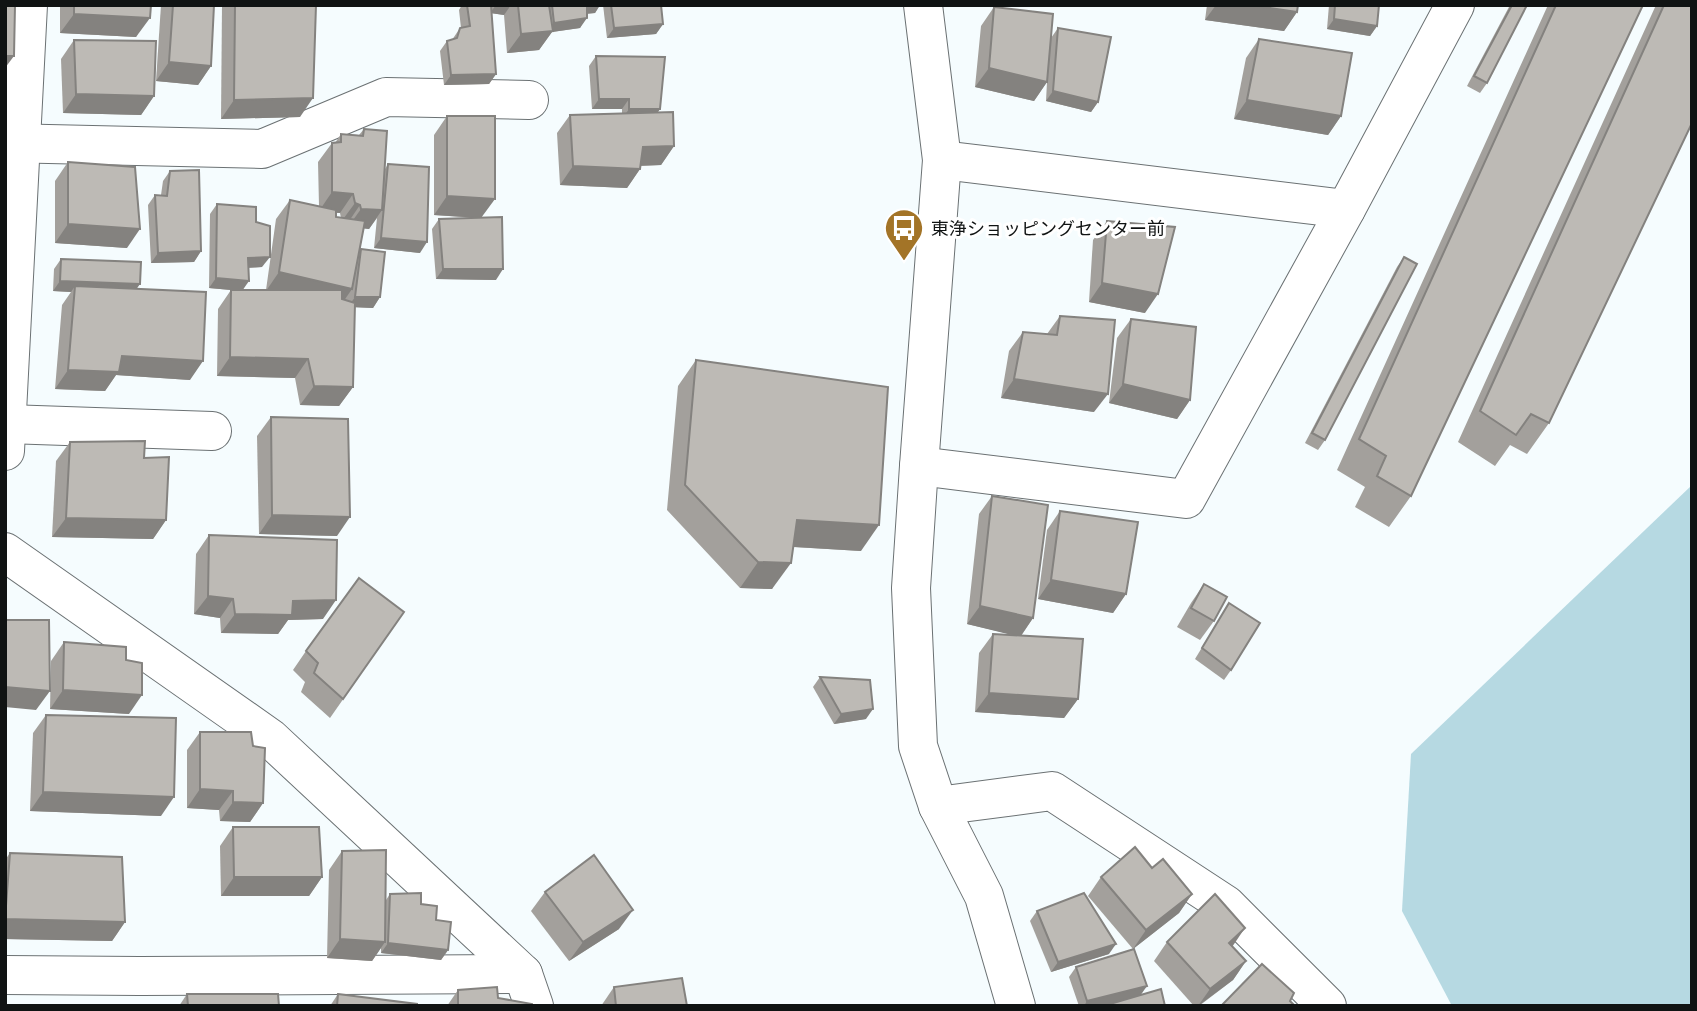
<svg xmlns="http://www.w3.org/2000/svg" width="1697" height="1011" viewBox="0 0 1697 1011" font-family="Commissioner,'Noto Sans JP',sans-serif">
	<style>
		.green { fill: #b6d9e2 }
		.lines { fill: none; stroke-linecap: round; stroke-linejoin: round }
		.minor-casing { stroke: #6b7173; stroke-width: 40 }
		.minor { stroke: #fff; stroke-width: 38 }
		.wall { fill: #a3a09c; fill-rule: evenodd }
		.shaded-wall { fill: #84827f }
		.building { fill: #bdbab5; stroke: #84827f; stroke-width: 2 }
		.labels { text-anchor: middle; dominant-baseline: central; stroke-width: 6; stroke-linejoin: round; paint-order: stroke }
		.poi-label { font-size: 18px; fill: #101313; stroke: #fff; text-anchor: start }
	</style>
	<rect width="100%" height="100%" fill="#f5fcfe"/>
	<polygon class="green" points="1692,485 1692,1006 1452,1006 1402,911 1411,754"/>
	<g class="lines">
		<g class="minor-casing">
			<g id="minor">
				<polyline points="923,5 942,160 919,466 911,588 918,746 938,806 984,896 1016,1006"/>
				<polyline points="5,143 262,149 386,97 529,100"/>
				<polyline points="942,160 1346,209"/>
				<polyline points="7,424 212,431"/>
				<polyline points="5,451 28,5"/>
				<polyline points="919,466 1186,499 1346,209 1455,5"/>
				<polyline points="5,552 270,738 523,974 534,1006"/>
				<polyline points="938,806 1052,791 1226,905 1327,1006"/>
				<polyline points="5,975 140,976 523,974"/>
			</g>
		</g>
		<use href="#minor" class="minor"/>
	</g>
	<g class="wall">
		<polygon points="60,5 151,5 136,37 60,33"/>
		<polygon points="161,5 214,5 211,66 198,85 156,81"/>
		<polygon points="222,5 316,5 300,117 221,119"/>
		<polygon points="462,5 600,5 595,13 587,14 580,28 552,32 539,50 507,53 504,15 491,13 496,74 489,84 444,85 440,51 447,41 452,40 460,28 461,28 459,10"/>
		<polygon points="603,5 661,5 663,24 656,34 607,38"/>
		<polygon points="1207,5 1298,5 1297,12 1284,31 1205,20"/>
		<polygon points="1329,5 1379,5 1377,26 1370,36 1327,29"/>
		<polygon points="1510,5 1527,5 1487,83 1480,93 1467,86"/>
		<polygon points="1548,5 1643,5 1411,496 1389,527 1355,507 1365,487 1337,470"/>
		<polygon points="1656,5 1692,5 1549,423 1527,454 1510,445 1495,466 1458,442"/>
		<polygon points="994,7 1051,38 1058,28 1098,102 1091,112 1046,101 1047,82 1034,101 975,87 981,26"/>
		<polygon points="1259,39 1341,116 1328,135 1234,119 1246,58"/>
		<polygon points="74,40 154,96 141,115 63,113 61,59"/>
		<polygon points="596,56 660,109 657,113 674,146 661,165 641,166 640,169 627,188 560,185 557,133 570,115 622,113 622,109 592,109 589,66"/>
		<polygon points="447,116 482,218 496,280 436,279 432,229 439,219 477,218 434,215 434,135"/>
		<path d="M364 129 385 169 388 164 420 253 374 248 377 218 369 229 364 228 359 252 361 249 380 297 373 308 355 307 353 387 339 406 300 405 295 378 217 376 218 309 231 290 209 288 210 214 217 204 256 222 262 267 248 268 243 290H266L276 219 290 200 319 206 318 162 332 143H335L341 134 359 135ZM336 213H340L341 218 336 217Z"/>
		<polygon points="68,162 127,248 55,243 55,181"/>
		<polygon points="170,171 201,251 194,262 151,263 148,205 155,195 161,195 163,181"/>
		<polygon points="1107,221 1145,313 1089,302 1093,240"/>
		<polygon points="1404,257 1325,440 1318,450 1305,443 1397,267"/>
		<polygon points="61,259 137,288 190,380 116,375 105,391 55,389 62,305 71,292 53,291 54,269"/>
		<polygon points="1060,316 1094,412 1001,398 1009,351 1023,332 1047,334"/>
		<polygon points="1131,319 1190,400 1177,419 1109,403 1117,338"/>
		<polygon points="696,360 861,551 793,547 772,589 740,588 667,510 678,386"/>
		<polygon points="271,417 337,536 259,534 257,436"/>
		<polygon points="70,442 144,458 166,520 153,539 52,537 56,461"/>
		<polygon points="992,496 1033,618 1021,636 1078,699 1064,718 975,712 979,653 993,634 1014,635 967,624 979,514"/>
		<polygon points="1060,511 1126,594 1113,613 1038,599 1047,530"/>
		<polygon points="209,535 323,619 288,620 278,634 221,633 220,618 194,614 196,554"/>
		<polygon points="1204,584 1214,621 1200,640 1177,627 1191,603"/>
		<polygon points="1229,603 1231,670 1224,680 1195,659"/>
		<polygon points="404,612 330,718 301,692 305,682 293,670 306,651"/>
		<polygon points="64,642 126,660 129,714 50,709 51,661"/>
		<polygon points="820,677 866,719 834,724 813,687"/>
		<polygon points="46,715 161,816 30,811 33,733"/>
		<polygon points="200,732 263,803 250,822 220,821 219,810 187,808 187,750"/>
		<polygon points="233,827 322,877 309,896 221,896 220,846"/>
		<polygon points="342,851 386,900 390,894 421,904 436,920 448,950 441,960 381,953 381,948 372,961 327,958 329,870"/>
		<polygon points="10,853 125,922 112,941 5,939 5,860"/>
		<polygon points="1152,868 1192,894 1179,913 1133,949 1088,896 1101,877"/>
		<polygon points="545,892 619,929 569,961 531,911"/>
		<polygon points="1037,911 1109,954 1051,972 1030,921"/>
		<polygon points="1167,942 1232,947 1246,961 1233,980 1199,1006 1194,1006 1154,961"/>
		<polygon points="1076,967 1142,994 1165,1006 1079,1006 1069,977"/>
		<polygon points="614,987 687,1006 601,1006"/>
		<polygon points="458,990 498,998 532,1006 447,1006"/>
		<polygon points="187,994 279,1006 179,1006"/>
		<polygon points="338,994 417,1006 330,1006"/>
	</g>
	<g class="shaded-wall">
		<polygon points="496,5 511,5 504,15 490,13"/>
		<polygon points="587,5 600,5 595,13 580,14"/>
		<polygon points="1216,5 1250,5 1297,12 1284,31 1205,20"/>
		<polygon points="74,14 150,18 136,37 60,33"/>
		<polygon points="587,18 580,28 552,32 539,50 507,53 521,34 548,32 554,23"/>
		<polygon points="1334,19 1377,26 1370,36 1327,29"/>
		<polygon points="663,24 656,34 607,38 614,28"/>
		<polygon points="5,56 14,56 5,68"/>
		<polygon points="169,62 211,66 198,85 156,81"/>
		<polygon points="989,68 1047,82 1034,101 975,87"/>
		<polygon points="496,74 489,84 444,85 451,75"/>
		<polygon points="1053,91 1098,102 1091,112 1046,101"/>
		<polygon points="76,94 154,96 141,115 63,113"/>
		<polygon points="313,98 300,117 221,119 234,100"/>
		<polygon points="599,99 629,99 622,109 592,109"/>
		<polygon points="1247,100 1341,116 1328,135 1234,119"/>
		<polygon points="629,109 660,109 653,119 622,119"/>
		<polygon points="674,146 661,165 630,166 643,147"/>
		<polygon points="573,166 640,169 627,188 560,185"/>
		<polygon points="332,192 353,194 340,213 319,211"/>
		<polygon points="447,196 495,199 481,218 434,215"/>
		<polygon points="355,203 360,205 347,224 341,222"/>
		<polygon points="361,209 382,210 369,229 348,227"/>
		<polygon points="68,224 140,229 127,248 55,243"/>
		<polygon points="381,238 427,242 420,253 374,248"/>
		<polygon points="201,251 194,262 151,263 158,253"/>
		<polygon points="270,257 262,267 241,268 248,258"/>
		<polygon points="443,269 503,269 496,280 436,279"/>
		<polygon points="279,272 352,289 339,308 266,291"/>
		<polygon points="216,278 249,281 242,291 209,288"/>
		<polygon points="60,281 140,284 133,294 75,286 71,292 53,291"/>
		<polygon points="1102,283 1158,294 1145,313 1089,302"/>
		<polygon points="355,297 380,297 373,308 348,307"/>
		<polygon points="122,356 203,361 190,380 116,375 105,391 55,389 68,370"/>
		<polygon points="230,357 308,359 295,378 217,376"/>
		<polygon points="1014,379 1108,394 1094,412 1001,398"/>
		<polygon points="1123,384 1190,400 1177,419 1109,403"/>
		<polygon points="314,386 353,387 339,406 300,405"/>
		<polygon points="272,515 350,517 337,536 259,534"/>
		<polygon points="66,518 166,520 153,539 52,537"/>
		<polygon points="797,520 879,525 861,551 779,546"/>
		<polygon points="758,562 791,563 772,589 740,588"/>
		<polygon points="1051,580 1126,594 1113,613 1038,599"/>
		<polygon points="208,596 233,599 220,618 194,614"/>
		<polygon points="336,600 323,619 288,620 278,634 221,633 235,614 293,601"/>
		<polygon points="980,606 1033,618 1020,637 967,624"/>
		<polygon points="5,687 50,691 36,710 5,707"/>
		<polygon points="63,690 142,695 129,714 50,709"/>
		<polygon points="989,693 1078,699 1064,718 975,712"/>
		<polygon points="873,709 866,719 834,724 841,714"/>
		<polygon points="200,789 233,791 219,810 187,808"/>
		<polygon points="43,792 174,797 161,816 30,811"/>
		<polygon points="233,802 263,803 250,822 220,821"/>
		<polygon points="234,877 322,877 309,896 221,896"/>
		<polygon points="1192,894 1179,913 1133,949 1146,930"/>
		<polygon points="633,910 619,929 569,961 583,942"/>
		<polygon points="5,919 125,922 112,941 5,939"/>
		<polygon points="1245,928 1232,947 1229,943"/>
		<polygon points="340,939 385,942 372,961 327,958"/>
		<polygon points="388,943 448,950 441,960 381,953"/>
		<polygon points="1116,944 1109,954 1051,972 1058,962"/>
		<polygon points="1246,961 1233,980 1198,1006 1210,989"/>
		<polygon points="1147,986 1140,996 1103,1006 1084,1006 1087,1001"/>
	</g>
	<g class="building">
		<polygon points="5,5 15,5 14,56 5,56"/>
		<polygon points="74,5 151,5 150,18 74,14"/>
		<polygon points="173,5 214,5 211,66 169,62"/>
		<polygon points="235,5 316,5 313,98 234,100"/>
		<polygon points="467,5 491,5 496,74 451,75 447,41 457,38 460,28 470,26"/>
		<polygon points="518,5 549,5 553,31 521,34"/>
		<polygon points="552,5 587,5 587,18 554,23"/>
		<polygon points="611,5 661,5 663,24 614,28"/>
		<polygon points="1250,5 1298,5 1297,12"/>
		<polygon points="1335,5 1379,5 1377,26 1334,19"/>
		<polygon points="1512,5 1527,5 1487,83 1474,76"/>
		<polygon points="1556,5 1643,5 1411,496 1377,476 1386,456 1359,439"/>
		<polygon points="1664,5 1692,5 1692,123 1549,423 1531,414 1516,435 1480,411"/>
		<polygon points="994,7 1053,14 1047,82 989,68"/>
		<polygon points="1058,28 1111,37 1098,102 1053,91"/>
		<polygon points="1259,39 1352,53 1341,116 1247,100"/>
		<polygon points="74,40 156,41 154,96 76,94"/>
		<polygon points="596,56 665,57 660,109 629,109 629,99 599,99"/>
		<polygon points="673,112 674,146 643,147 640,169 573,166 570,115"/>
		<polygon points="447,116 495,116 495,199 447,196"/>
		<polygon points="364,129 387,131 382,210 361,209 360,205 355,203 353,194 332,192 332,143 341,142 341,134 363,136"/>
		<polygon points="68,162 135,167 140,229 68,224"/>
		<polygon points="388,164 429,167 427,242 381,238"/>
		<polygon points="199,170 201,251 158,253 155,195 167,196 170,171"/>
		<polygon points="290,200 336,210 336,217 365,221 352,289 279,272"/>
		<polygon points="217,204 256,207 256,222 270,226 270,257 248,258 249,281 216,278"/>
		<polygon points="502,217 503,269 443,269 439,219"/>
		<polygon points="1107,221 1175,227 1158,294 1102,283"/>
		<polygon points="361,249 385,252 380,297 355,297"/>
		<polygon points="1404,257 1417,264 1325,440 1312,433"/>
		<polygon points="61,259 141,262 140,284 60,281"/>
		<polygon points="75,286 206,292 203,361 122,356 119,372 68,370"/>
		<polygon points="231,290 342,290 342,299 355,303 353,387 314,386 308,359 230,357"/>
		<polygon points="1060,316 1115,320 1108,394 1014,379 1023,332 1057,335"/>
		<polygon points="1131,319 1196,327 1190,400 1123,384"/>
		<polygon points="696,360 888,387 879,525 797,520 791,563 758,562 685,485"/>
		<polygon points="271,417 348,419 350,517 272,515"/>
		<polygon points="145,441 144,458 169,457 166,520 66,518 70,442"/>
		<polygon points="992,496 1048,505 1033,618 980,606"/>
		<polygon points="1060,511 1138,522 1126,594 1051,580"/>
		<polygon points="209,535 337,540 336,600 293,601 292,615 235,614 233,599 208,596"/>
		<polygon points="359,578 404,612 343,699 314,673 318,663 306,651"/>
		<polygon points="1204,584 1227,597 1214,621 1191,608"/>
		<polygon points="1229,603 1260,623 1231,670 1202,648"/>
		<polygon points="5,620 49,620 50,691 5,687"/>
		<polygon points="993,634 1083,639 1078,699 989,693"/>
		<polygon points="64,642 126,647 126,660 142,663 142,695 63,690"/>
		<polygon points="820,677 870,680 873,709 841,714"/>
		<polygon points="46,715 176,718 174,797 43,792"/>
		<polygon points="200,732 251,732 253,746 265,748 263,803 233,802 233,791 200,789"/>
		<polygon points="233,827 319,827 322,877 234,877"/>
		<polygon points="1135,847 1152,868 1163,859 1192,894 1146,930 1101,877"/>
		<polygon points="386,850 385,942 340,939 342,851"/>
		<polygon points="10,853 122,857 125,922 5,919"/>
		<polygon points="594,855 633,910 583,942 545,892"/>
		<polygon points="421,893 421,904 437,906 436,920 451,922 448,950 388,943 390,894"/>
		<polygon points="1084,893 1116,944 1058,962 1037,911"/>
		<polygon points="1215,894 1245,928 1229,943 1246,961 1210,989 1167,942"/>
		<polygon points="1134,949 1147,986 1087,1001 1076,967"/>
		<polygon points="1262,964 1294,993 1290,1001 1295,1006 1221,1006"/>
		<polygon points="682,978 687,1006 616,1006 614,987"/>
		<polygon points="497,987 498,998 532,1004 532,1006 458,1006 458,990"/>
		<polygon points="1161,989 1165,1006 1103,1006"/>
		<polygon points="187,994 278,994 279,1006 188,1006"/>
		<polygon points="338,994 417,1004 417,1006 337,1006"/>
	</g>
	<defs>
		<g id="bus-pin" transform="scale(2.0125)"><path d="M0 17L-7.5 6A9.5 9.5 0 1 1 7.5 6Z" fill="#a37427" stroke="#fff"/><path d="M-5-6H5V4H4V6H2V4H-2V6H-4V4H-5ZM-3.5-4V0h7V-4ZM-3.5 1.2v1.5H-2V1.2ZM2 1.2v1.5H3.5V1.2Z" fill="#fff"/></g>
	</defs>
	<g fill-rule="evenodd">
		<use href="#bus-pin" x="904" y="228"/>
	</g>
	<g class="labels">
		<g class="poi-label">
			<text x="931" y="228">東浄ショッピングセンター前</text>
		</g>
	</g>
	<rect width="1697" height="1011" fill="none" stroke="#101313" stroke-width="14"/>
</svg>
